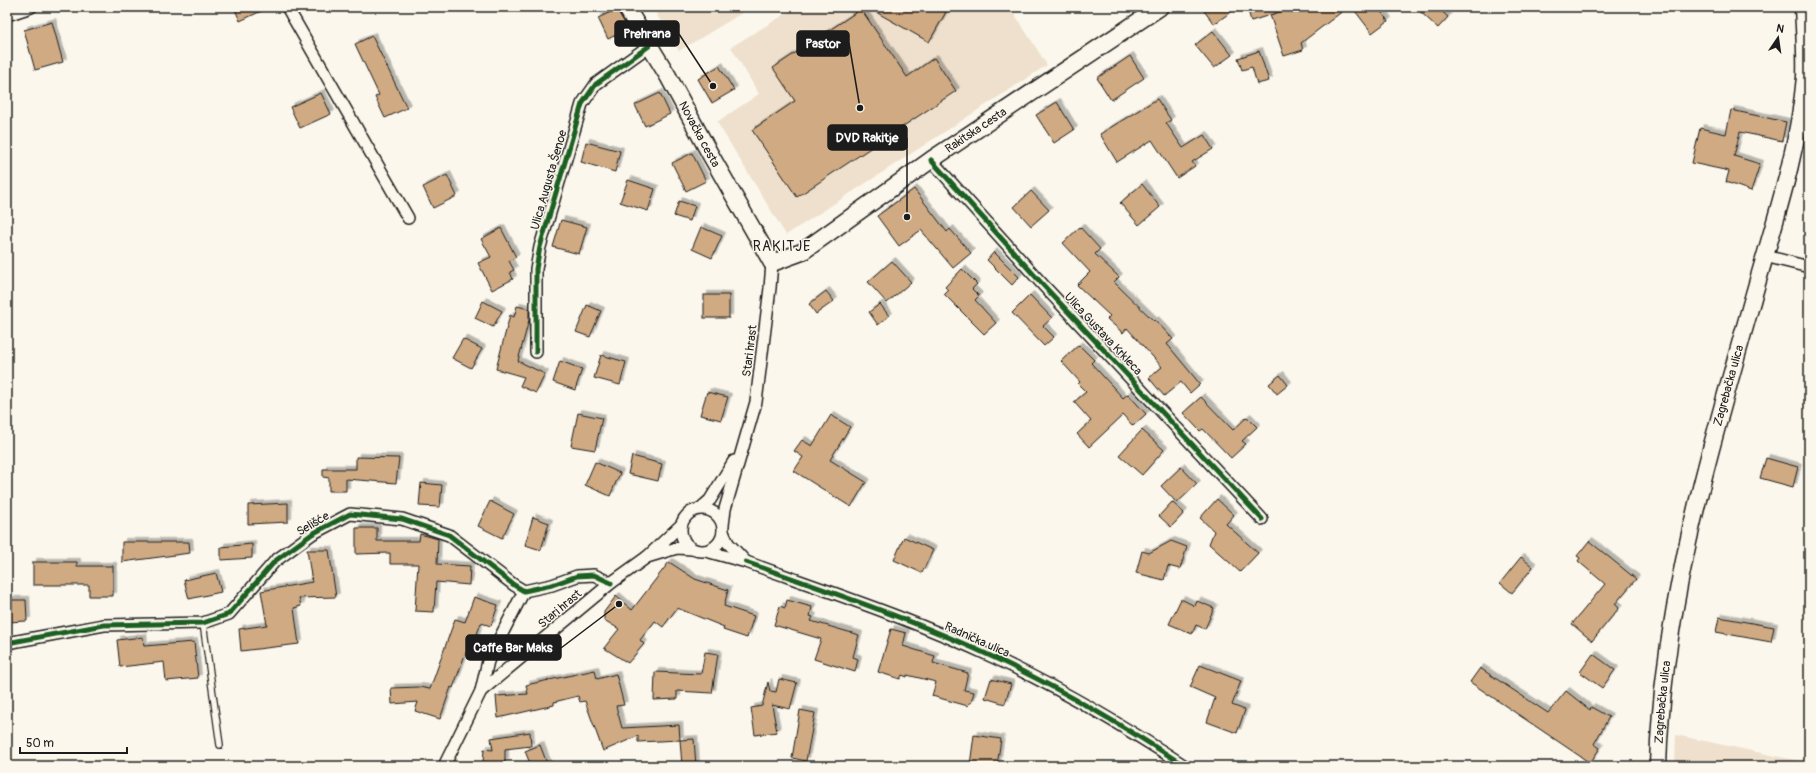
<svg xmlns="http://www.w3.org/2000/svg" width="1816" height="773" viewBox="0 0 1816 773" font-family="Pangolin,sans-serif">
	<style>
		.built { fill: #eee0cc }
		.building { fill: #d0aa82; stroke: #1c1c1c; filter: url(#shadow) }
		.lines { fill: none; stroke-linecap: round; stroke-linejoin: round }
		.lane-casing { stroke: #1c1c1c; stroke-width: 8 }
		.street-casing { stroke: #1c1c1c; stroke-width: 14 }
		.secondary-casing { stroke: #1c1c1c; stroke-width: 19 }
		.lane { stroke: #fbf7ec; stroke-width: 5.5 }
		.street { stroke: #fbf7ec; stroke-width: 11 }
		.secondary { stroke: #fbf7ec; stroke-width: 16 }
		.cycleway-casing { stroke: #fbf7ec; stroke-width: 8 }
		.cycleway { stroke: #1b5e20; stroke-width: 5 }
		.labels { text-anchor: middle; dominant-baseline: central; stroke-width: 3; stroke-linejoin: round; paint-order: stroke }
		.street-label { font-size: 12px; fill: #1c1c1c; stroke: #fbf7ec }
		.quarter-label { font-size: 14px; letter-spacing: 1px; fill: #1c1c1c; stroke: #fbf7ec }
		.leader { fill: none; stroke: #1c1c1c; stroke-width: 1.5 }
		.callout-dot { fill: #1c1c1c; stroke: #fbf7ec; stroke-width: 1.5 }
		.callout { fill: #1c1c1c; stroke: #1c1c1c; stroke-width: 1.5 }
		.callout-label { font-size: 13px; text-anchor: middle; font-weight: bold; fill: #fff }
	</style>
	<defs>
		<filter id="shadow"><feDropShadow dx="3.5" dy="-3.5" stdDeviation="0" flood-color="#0004"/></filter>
	</defs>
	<rect width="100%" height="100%" fill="#fbf7ec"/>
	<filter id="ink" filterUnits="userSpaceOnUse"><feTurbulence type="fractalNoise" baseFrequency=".025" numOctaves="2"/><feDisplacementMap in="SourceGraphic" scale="8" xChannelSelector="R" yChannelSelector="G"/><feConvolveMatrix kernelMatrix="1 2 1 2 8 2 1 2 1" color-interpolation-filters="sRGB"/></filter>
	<g filter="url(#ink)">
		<g class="built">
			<polygon points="652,7 752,7 679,51"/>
			<polygon points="797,7 1010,7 1047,65 786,235 717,122 759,94 731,47"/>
			<polygon points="1676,735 1809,763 1809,766 1675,766"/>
		</g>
		<g class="building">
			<polygon points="234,7 270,7 240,21"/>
			<polygon points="867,7 937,7 946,12 929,42"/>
			<polygon points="1201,7 1238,7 1214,24"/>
			<polygon points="1247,7 1286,7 1286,10 1251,21"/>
			<polygon points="1296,7 1348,7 1301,43 1303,50 1284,56 1270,15"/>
			<polygon points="1352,7 1378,7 1388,21 1372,33"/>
			<polygon points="1415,7 1437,7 1448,17 1438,28"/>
			<polygon points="617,9 628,29 608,39 598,18"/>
			<polygon points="861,9 907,77 934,58 956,91 797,197 752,130 795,101 773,68"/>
			<polygon points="52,22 63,62 35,70 24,30"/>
			<polygon points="1213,31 1232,55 1214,68 1195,45"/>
			<polygon points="372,36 407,108 385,118 375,97 379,95 355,44"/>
			<polygon points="1259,51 1269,81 1257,84 1252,67 1242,70 1238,58"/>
			<polygon points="1130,56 1144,78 1111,100 1097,78"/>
			<polygon points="719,66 734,90 712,103 698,79"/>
			<polygon points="321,93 331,114 300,128 290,107"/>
			<polygon points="660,93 670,114 645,126 635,105"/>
			<polygon points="1157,99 1171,120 1166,123 1183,148 1204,135 1213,149 1192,162 1195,166 1177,178 1152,140 1117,162 1100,134"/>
			<polygon points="1057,102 1074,130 1054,143 1036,115"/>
			<polygon points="1731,110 1786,122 1782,141 1740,132 1734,156 1760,164 1751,191 1726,182 1729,171 1692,163 1700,128 1726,134"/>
			<polygon points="586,142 620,151 615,172 581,162"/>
			<polygon points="692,153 706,181 686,191 672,163"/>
			<polygon points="447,175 457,196 433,208 423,187"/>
			<polygon points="628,180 655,189 648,211 620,202"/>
			<polygon points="1142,184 1160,207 1139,225 1120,203"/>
			<polygon points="914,189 947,232 950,229 971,253 953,268 921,230 899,246 877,216"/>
			<polygon points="1031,191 1049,210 1031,226 1014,207"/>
			<polygon points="679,201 695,206 690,221 674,216"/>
			<polygon points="561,220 587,227 579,254 553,247"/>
			<polygon points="701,227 722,236 712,258 692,249"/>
			<polygon points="1080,227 1100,249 1095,254 1119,277 1114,282 1154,321 1155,320 1173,339 1167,344 1200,384 1190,393 1181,382 1164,396 1149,378 1162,367 1127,328 1123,333 1107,319 1110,316 1077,285 1090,272 1063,243"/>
			<polygon points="501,228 516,257 509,261 514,270 510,272 513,279 492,290 478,263 491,257 481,239"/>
			<polygon points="994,252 1019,277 1012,285 987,260"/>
			<polygon points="892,261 911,282 887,303 868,282"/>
			<polygon points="962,269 977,284 972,289 979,296 975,300 996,323 984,334 944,294 948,290 945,287"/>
			<polygon points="826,291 834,301 816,314 809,304"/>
			<rect x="704" y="295" width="25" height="23"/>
			<polygon points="1030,295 1052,318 1043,326 1054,337 1044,346 1012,313"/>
			<polygon points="483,301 502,311 493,327 475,318"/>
			<polygon points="880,304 889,316 878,325 869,312"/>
			<polygon points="587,305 601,311 590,337 576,332"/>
			<polygon points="517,306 529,309 529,320 518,361 545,374 536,393 520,386 524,377 496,369 510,315 514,317"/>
			<polygon points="463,339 482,349 471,368 452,358"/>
			<polygon points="1079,345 1094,360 1091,363 1123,398 1128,394 1146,414 1133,426 1123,415 1089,447 1077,434 1091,421 1074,402 1086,392 1078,384 1080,382 1061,361"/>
			<polygon points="601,355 626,362 620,385 594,378"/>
			<polygon points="560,361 582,369 575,390 553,382"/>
			<polygon points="1280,375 1288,385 1277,394 1269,384"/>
			<polygon points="707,392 728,397 721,420 700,415"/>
			<polygon points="1201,397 1233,430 1247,417 1257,427 1242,441 1246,444 1231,458 1203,429 1200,431 1183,413"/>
			<polygon points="578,413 602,418 595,450 571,446"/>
			<polygon points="831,415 850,427 830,460 866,482 851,507 794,471 803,457 794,451 802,440 812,446"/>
			<polygon points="1142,430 1164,450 1142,475 1119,455"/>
			<polygon points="632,456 662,464 658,481 628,474"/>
			<polygon points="356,457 399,458 396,483 346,479 346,491 329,491 329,478 323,477 323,469 356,469"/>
			<polygon points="1766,458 1798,467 1793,487 1760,478"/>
			<polygon points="595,462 620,473 610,496 585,485"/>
			<polygon points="1181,467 1197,484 1177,503 1161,486"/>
			<polygon points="421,483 442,485 440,507 419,506"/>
			<polygon points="1217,499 1234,515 1226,524 1258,553 1240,572 1209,544 1214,531 1200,518"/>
			<polygon points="490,501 514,514 502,538 478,526"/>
			<polygon points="1172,502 1184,513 1171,527 1159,516"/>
			<polygon points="288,503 288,522 248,524 248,505"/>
			<polygon points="533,517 549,523 541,550 525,545"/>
			<polygon points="356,528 377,528 377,541 419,541 420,534 438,539 437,564 470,566 469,585 436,582 434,612 415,611 418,564 390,564 390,553 356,554"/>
			<polygon points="904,537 933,550 922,573 894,560"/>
			<polygon points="1171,541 1187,547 1180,569 1168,566 1164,580 1136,573 1142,551 1149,553"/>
			<polygon points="1589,541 1636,579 1615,604 1619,608 1592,641 1572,624 1605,584 1578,561 1580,558 1577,556"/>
			<polygon points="122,542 189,542 190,553 122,562"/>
			<polygon points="252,544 252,558 221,560 221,547"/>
			<polygon points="307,550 329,550 336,597 299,598 301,606 294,608 299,644 241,651 239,629 267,625 261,591 312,582"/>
			<polygon points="1521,557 1533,567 1512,593 1500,583"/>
			<polygon points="33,562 77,562 77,566 113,566 113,596 89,596 89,585 33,585"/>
			<polygon points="669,562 695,579 728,590 724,606 754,616 747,638 723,630 724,627 677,608 663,627 655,621 640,640 644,644 628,663 604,648 619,629 604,620 604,612 616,596 632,610"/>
			<polygon points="216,573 221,592 189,599 184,580"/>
			<polygon points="474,597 498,605 491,626 481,623 470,653 466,652 453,688 451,687 440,719 415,711 418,702 392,704 391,688 419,687 430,689 455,619 465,622"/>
			<polygon points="1181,599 1195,606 1197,601 1214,608 1205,629 1196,625 1192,634 1169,624"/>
			<polygon points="7,600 26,600 27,621 7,622"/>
			<polygon points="787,600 812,607 810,616 813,617 811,621 859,635 853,657 858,659 855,672 814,659 821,639 774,625 780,606 785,608"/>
			<polygon points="1719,617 1774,627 1771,642 1716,632"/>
			<polygon points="891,629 906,633 903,646 935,656 933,663 968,673 964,690 974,692 971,703 969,703 968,706 932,696 936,682 907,675 907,677 902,675 900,679 878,672"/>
			<polygon points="143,637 144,646 194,642 198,678 166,681 164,662 120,667 117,640"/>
			<polygon points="705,652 718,654 712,693 677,691 677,699 654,700 655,672 701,674"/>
			<polygon points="1593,654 1615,670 1602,688 1580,672"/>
			<polygon points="1200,665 1241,681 1232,705 1245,710 1237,733 1207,722 1215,698 1190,687"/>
			<polygon points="1480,668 1548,713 1566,691 1590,710 1591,707 1609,717 1594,744 1600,748 1590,763 1470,682"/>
			<polygon points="595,670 597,679 616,674 624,705 616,706 622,728 679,725 680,740 638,742 638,736 603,751 585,701 580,702 578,696 554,702 554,705 498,718 496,696 528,694 526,685"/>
			<polygon points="779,679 797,683 790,709 772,705 777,732 755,735 751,708 762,706 768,682 770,691 776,692"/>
			<polygon points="991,679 1011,684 1005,704 985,698"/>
			<polygon points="800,710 815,713 806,761 792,758"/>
			<polygon points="530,732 531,746 505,749 505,763 483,762 484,749 493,750 491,738"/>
			<polygon points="974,735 1001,739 997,766 970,765"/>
			<polygon points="694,739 696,766 682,766 680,740"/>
			<polygon points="540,745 548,766 531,766 525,751"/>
		</g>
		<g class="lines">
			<g class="lane-casing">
				<polyline id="lane" points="203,623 220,745"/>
			</g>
			<g class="street-casing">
				<g id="street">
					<polyline points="287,7 408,218"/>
					<polyline points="7,15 31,7"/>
					<polyline points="931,160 1044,286 1262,519"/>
					<polyline points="1765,256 1809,267"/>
					<polyline points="536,352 536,269 540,247 582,104 596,84 649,46"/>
					<polyline points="701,508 710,500 734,461"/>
					<circle cx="702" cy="530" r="21"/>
					<polyline points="681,525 647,557 677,548 692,549"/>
					<polyline points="723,525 725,509 756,402 770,288 772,263"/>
					<polyline points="706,551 746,562 728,543 723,532"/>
					<path d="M746 562C830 592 915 620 995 658 1061 689 1124 726 1185 766"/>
					<polyline points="7,643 104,625 203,623 229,614 275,561 312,534 350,514 402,519 449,535 514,585 524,591 552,585 577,576 594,575 611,583"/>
					<polyline points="481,691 488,661 524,591"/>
					<polyline points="444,766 481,691 611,583 647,557"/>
				</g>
			</g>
			<g class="secondary-casing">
				<g id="secondary">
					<path id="s1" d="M626 7 668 76 710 154 772 263 802 252 931 160 1160 7"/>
					<path id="s2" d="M1658 766C1662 610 1707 462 1749 312 1770 235 1798 157 1805 77 1806 54 1804 30 1803 7"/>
				</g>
			</g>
			<use href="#lane" class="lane"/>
			<use href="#street" class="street"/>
			<use href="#secondary" class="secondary"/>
			<g class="cycleway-casing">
				<g id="cycleway">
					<polyline points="931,160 1044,286 1262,519"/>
					<polyline points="536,352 536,269 540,247 582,104 596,84 649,46"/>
					<path d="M746 562C830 592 915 620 995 658 1061 689 1124 726 1185 766"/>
					<polyline points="7,643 104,625 203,623 229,614 275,561 312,534 350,514 402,519 449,535 514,585 524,591 552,585 577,576 594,575 611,583"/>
				</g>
			</g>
			<use href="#cycleway" class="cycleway"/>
		</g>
	</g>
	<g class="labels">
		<g class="street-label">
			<text stroke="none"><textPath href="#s1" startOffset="539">Rakitska cesta</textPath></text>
			<text stroke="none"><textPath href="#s1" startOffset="147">Novačka cesta</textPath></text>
			<text transform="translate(549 180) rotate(-74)">Ulica Augusta Šenoe</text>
			<text transform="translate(1103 334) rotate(47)">Ulica Gustava Krkleca</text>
			<text transform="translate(750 351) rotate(-83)">Stari hrast</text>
			<text stroke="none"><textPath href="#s2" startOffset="388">Zagrebačka ulica</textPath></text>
			<text transform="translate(313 524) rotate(-31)">Selišće</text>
			<text transform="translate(560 609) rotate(-40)">Stari hrast</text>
			<text transform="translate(977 640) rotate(24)">Radnička ulica</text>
			<text stroke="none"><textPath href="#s2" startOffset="64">Zagrebačka ulica</textPath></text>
		</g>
		<g class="quarter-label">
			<text x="782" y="246">RAKITJE</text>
		</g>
	</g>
	<path class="leader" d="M713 86L679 34M860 108L849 43M907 217L907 138M619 604L561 648"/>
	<g class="callout-dot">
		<circle cx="713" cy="86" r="4"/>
		<circle cx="860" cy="108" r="4"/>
		<circle cx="907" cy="217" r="4"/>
		<circle cx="619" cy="604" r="4"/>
	</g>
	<g class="callout">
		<rect x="615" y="21" width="64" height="25" rx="4"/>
		<rect x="797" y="31" width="52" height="25" rx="4"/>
		<rect x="828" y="125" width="79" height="25" rx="4"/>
		<rect x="466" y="635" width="95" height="25" rx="4"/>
	</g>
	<g class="callout-label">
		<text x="647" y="38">Prehrana</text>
		<text x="823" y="48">Pastor</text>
		<text x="867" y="142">DVD Rakitje</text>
		<text x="513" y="652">Caffe Bar Maks</text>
	</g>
	<rect width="1816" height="773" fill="none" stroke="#fbf7ec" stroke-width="24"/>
	<rect x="12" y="12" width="1792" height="749" fill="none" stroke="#1c1c1c" stroke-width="1.5" filter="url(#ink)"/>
	<g transform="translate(1778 38) rotate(13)" stroke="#fbf7ec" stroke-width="3" paint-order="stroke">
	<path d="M0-3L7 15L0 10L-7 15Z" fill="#1c1c1c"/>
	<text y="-6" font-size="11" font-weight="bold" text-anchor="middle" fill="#1c1c1c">N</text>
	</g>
	<path d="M20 747v6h107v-6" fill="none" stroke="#1c1c1c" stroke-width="2"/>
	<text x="26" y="747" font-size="12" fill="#1c1c1c" stroke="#fbf7ec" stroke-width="3" paint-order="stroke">50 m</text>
</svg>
